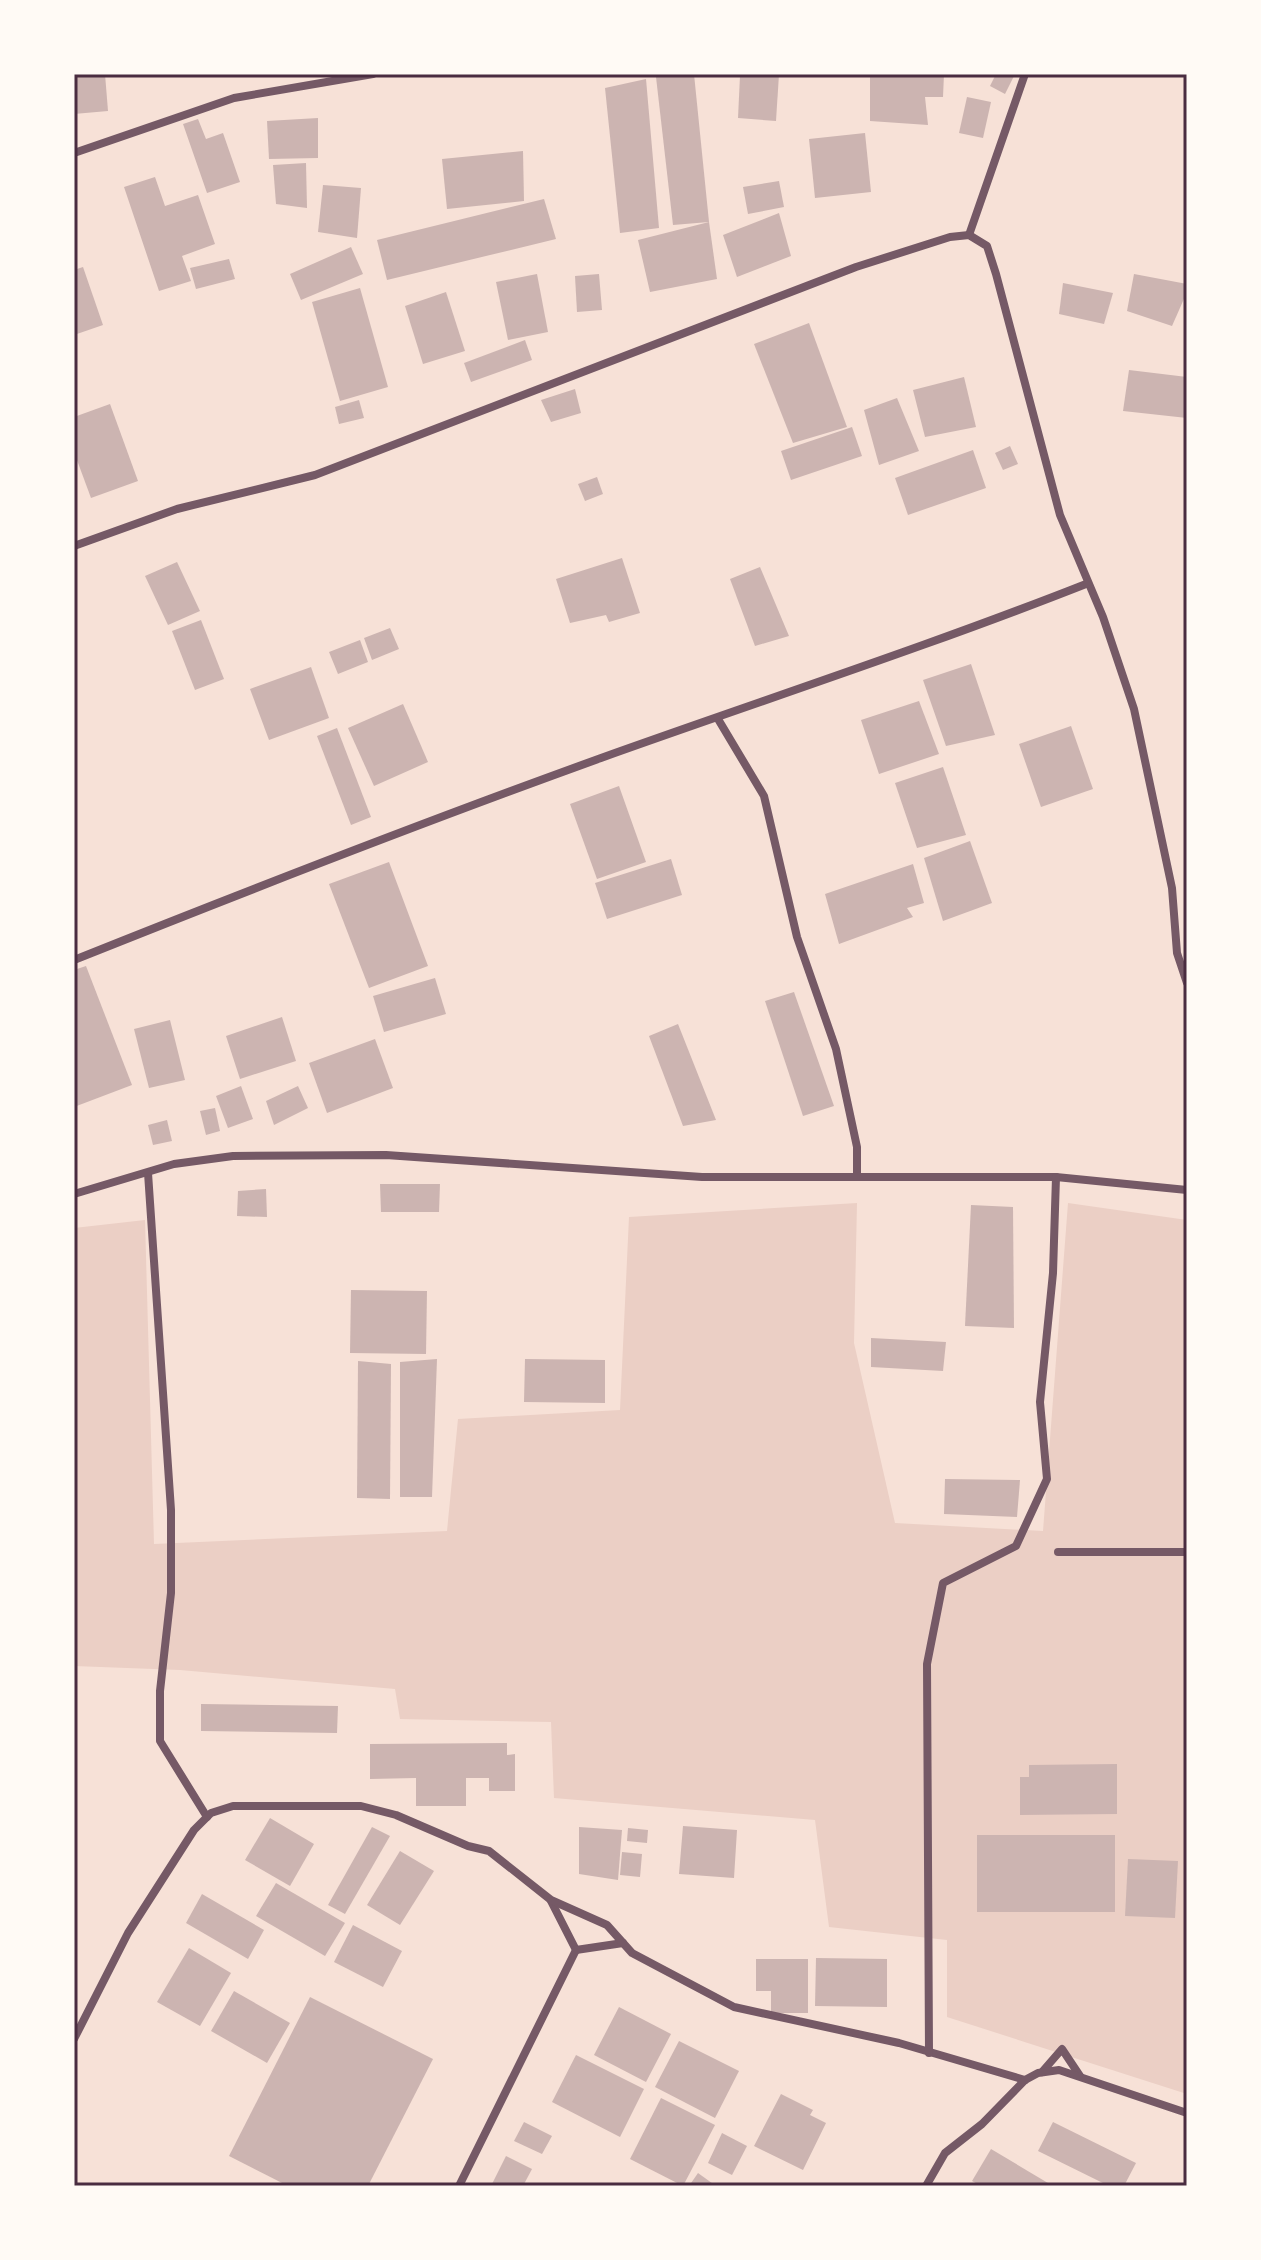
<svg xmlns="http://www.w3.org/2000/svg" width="1261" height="2260" viewBox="0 0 1261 2260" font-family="Poppins,sans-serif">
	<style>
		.green { fill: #ebcfc5 }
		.building { fill: #ccb4b1 }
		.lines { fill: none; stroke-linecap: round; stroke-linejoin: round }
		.minor { stroke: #755966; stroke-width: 8 }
		.neatline { fill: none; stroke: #4a2c40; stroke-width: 3 }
	</style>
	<rect width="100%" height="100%" fill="#f7e1d7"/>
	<polygon class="green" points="857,1203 854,1343 895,1523 1043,1531 1068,1203 1187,1220 1187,2094 947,2017 947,1940 829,1927 815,1820 554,1798 551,1722 400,1719 395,1689 180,1670 74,1666 74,1228 145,1220 154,1544 447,1531 458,1419 620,1410 629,1217"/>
	<g class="building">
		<polygon points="74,74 105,74 108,111 74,114"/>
		<polygon points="694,74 709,222 673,225 656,77"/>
		<polygon points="779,74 776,121 738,118 740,76"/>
		<polygon points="870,74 944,74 943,97 925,97 928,125 870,121"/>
		<polygon points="996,74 1015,74 1005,94 990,86"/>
		<polygon points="646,79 659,228 620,233 605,88"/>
		<polygon points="967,97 991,102 983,138 959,133"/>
		<polygon points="318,118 318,158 269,159 267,121"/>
		<polygon points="198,119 206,139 223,133 240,182 207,193 183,124"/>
		<polygon points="865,133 871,192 815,198 809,139"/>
		<polygon points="523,151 524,201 447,209 442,159"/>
		<polygon points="306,163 307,208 276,204 273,165"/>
		<polygon points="155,177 165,206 198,195 215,244 182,256 191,281 159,291 124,187"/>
		<polygon points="779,181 784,207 748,214 743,187"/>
		<polygon points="323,185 361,188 357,238 318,232"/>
		<polygon points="544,199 556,239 387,280 377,240"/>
		<polygon points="779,213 791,256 737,277 723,235"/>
		<polygon points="709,222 717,279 650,292 638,240"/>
		<polygon points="351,247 363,274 301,300 290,274"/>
		<polygon points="229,259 235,279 196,289 190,268"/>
		<polygon points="83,267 103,325 74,335 74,270"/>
		<polygon points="537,274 548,332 508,340 496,282"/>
		<polygon points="599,274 602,310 577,312 575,276"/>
		<polygon points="1134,274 1187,284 1187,292 1172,326 1127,311"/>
		<polygon points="1063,283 1113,293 1104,324 1059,314"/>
		<polygon points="360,288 388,387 340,401 312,302"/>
		<polygon points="446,292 465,351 423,364 405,306"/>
		<polygon points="809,323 847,427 793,443 754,344"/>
		<polygon points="525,340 532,360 471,382 464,363"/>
		<polygon points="1129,370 1187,377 1187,418 1123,411"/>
		<polygon points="964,377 976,427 925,437 913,390"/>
		<polygon points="575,389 581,413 551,422 541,400"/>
		<polygon points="897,398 919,451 879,465 864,410"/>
		<polygon points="359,400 364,418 339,424 335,407"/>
		<polygon points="110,404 138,481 91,498 74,452 74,417"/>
		<polygon points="852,427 862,456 791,480 781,451"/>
		<polygon points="1010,446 1018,464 1003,470 995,453"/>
		<polygon points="973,450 986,488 908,515 895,478"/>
		<polygon points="597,477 603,494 585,501 578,484"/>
		<polygon points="622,558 640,613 609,622 606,615 570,623 556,579"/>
		<polygon points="177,562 200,611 168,625 145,576"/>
		<polygon points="760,567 789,636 755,646 730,579"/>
		<polygon points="201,620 224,679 195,690 172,631"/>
		<polygon points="390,628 399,649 372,660 364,638"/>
		<polygon points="360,640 368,662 338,674 329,652"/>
		<polygon points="971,664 995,735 946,746 923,680"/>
		<polygon points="311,667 329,718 269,740 250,689"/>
		<polygon points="919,701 939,754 879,774 861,720"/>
		<polygon points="403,704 428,762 374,786 348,728"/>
		<polygon points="1071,726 1093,789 1041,807 1019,744"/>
		<polygon points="337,728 371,817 351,825 317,736"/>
		<polygon points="943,767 966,835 917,848 895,783"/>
		<polygon points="619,786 646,862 597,879 570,804"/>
		<polygon points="970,841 992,903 943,921 924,858"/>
		<polygon points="671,859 682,895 607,919 595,883"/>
		<polygon points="389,862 428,966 369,988 329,884"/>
		<polygon points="913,864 924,903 907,908 913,917 839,944 825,894"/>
		<polygon points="86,966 132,1085 74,1107 74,970"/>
		<polygon points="435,978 446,1014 384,1032 373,996"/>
		<polygon points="794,992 834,1106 803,1116 765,1001"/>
		<polygon points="282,1017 296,1061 240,1079 226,1036"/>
		<polygon points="170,1020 185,1080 149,1088 134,1029"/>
		<polygon points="678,1024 716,1120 683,1126 649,1036"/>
		<polygon points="375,1039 393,1088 327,1113 309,1063"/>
		<polygon points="241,1086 253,1119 228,1128 216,1096"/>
		<polygon points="298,1086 308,1108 274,1125 266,1101"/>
		<polygon points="215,1108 220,1131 206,1135 200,1111"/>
		<polygon points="167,1120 172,1141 153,1145 148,1125"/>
		<polygon points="380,1184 440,1184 439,1212 381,1212"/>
		<polygon points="266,1189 267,1217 237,1216 238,1191"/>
		<polygon points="971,1205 1013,1207 1014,1328 965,1326"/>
		<polygon points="351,1290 427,1291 426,1354 350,1353"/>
		<polygon points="871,1338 946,1342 943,1371 871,1367"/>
		<polygon points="437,1359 432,1497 400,1497 400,1362"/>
		<polygon points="525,1359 605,1360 605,1403 524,1402"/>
		<polygon points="358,1361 391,1364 390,1499 357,1498"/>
		<polygon points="945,1479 1020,1480 1017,1517 944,1514"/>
		<polygon points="201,1704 338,1706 337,1733 201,1731"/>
		<polygon points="507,1743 507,1755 515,1754 515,1791 489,1791 489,1778 466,1778 466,1806 416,1806 416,1778 370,1779 370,1744"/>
		<polygon points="1117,1764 1117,1814 1020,1815 1020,1777 1029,1777 1029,1765"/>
		<polygon points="270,1818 314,1844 290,1886 245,1860"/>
		<polygon points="683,1826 737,1830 734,1878 679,1874"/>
		<polygon points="372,1827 390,1836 345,1914 328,1905"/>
		<polygon points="579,1827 622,1830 618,1880 579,1874"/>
		<polygon points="628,1828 648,1830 647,1843 627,1841"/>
		<rect x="977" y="1835" width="138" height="77"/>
		<polygon points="400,1851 434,1871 400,1925 367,1905"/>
		<polygon points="622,1852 642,1854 640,1877 620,1875"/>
		<polygon points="1128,1859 1178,1861 1175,1918 1125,1916"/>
		<polygon points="276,1883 345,1923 325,1956 256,1916"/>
		<polygon points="202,1894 264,1930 248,1959 186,1923"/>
		<polygon points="353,1925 402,1951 383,1987 334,1962"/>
		<polygon points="189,1948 231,1973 200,2026 157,2002"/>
		<polygon points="816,1958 887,1959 887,2007 815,2006"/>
		<polygon points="756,1959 808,1959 808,2013 771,2013 771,1991 756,1991"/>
		<polygon points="234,1991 290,2023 267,2063 211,2031"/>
		<polygon points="310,1997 433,2059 368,2186 288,2186 229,2156"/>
		<polygon points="619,2007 671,2034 646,2082 594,2055"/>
		<polygon points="679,2041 739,2071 715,2118 655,2087"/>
		<polygon points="576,2055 644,2089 620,2137 552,2102"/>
		<polygon points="781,2094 813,2110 810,2115 826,2123 803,2170 754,2146"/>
		<polygon points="661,2098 715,2125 683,2186 630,2159"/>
		<polygon points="524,2122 552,2136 542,2154 514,2141"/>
		<polygon points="1053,2122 1136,2163 1124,2186 1109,2186 1038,2151"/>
		<polygon points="722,2133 747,2146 732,2175 708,2163"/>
		<polygon points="991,2149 1053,2186 981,2186 972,2181"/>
		<polygon points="506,2156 532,2169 523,2186 491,2186"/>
		<polygon points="698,2173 716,2186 689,2186"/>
	</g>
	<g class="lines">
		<g class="minor">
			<polyline points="74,153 234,98 373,74"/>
			<polyline points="969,235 1025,74"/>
			<polyline points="74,546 177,509 315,475 856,267 950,237 969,235 987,246 996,274 1060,515 1103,617 1134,709 1172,888 1177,953 1187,983"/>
			<polyline points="718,719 764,796 797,937 836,1049 857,1147 857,1176"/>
			<path d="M74 960C249 890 424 822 601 758 763 700 926 647 1086 584"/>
			<polyline points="148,1173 171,1510 171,1593 160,1691 160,1741 207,1817"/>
			<polyline points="74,1194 174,1164 233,1156 386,1155 702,1177 1056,1177 1187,1190"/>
			<polyline points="1058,1552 1187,1552"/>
			<polyline points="551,1901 576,1950"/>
			<polyline points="576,1950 623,1943"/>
			<polyline points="74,2039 128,1933 194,1830 211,1813 233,1806 361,1806 396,1815 468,1846 489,1851 551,1900 607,1925 632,1953 734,2007 899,2043 1025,2080"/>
			<polyline points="929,2053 927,1664 943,1583 1016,1546 1047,1479 1040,1402 1053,1273 1056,1177"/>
			<polyline points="1042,2072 1062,2049 1080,2076"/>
			<polyline points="459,2186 576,1950"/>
			<polyline points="926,2186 945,2153 982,2124 1025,2080 1038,2073 1059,2070 1187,2113"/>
		</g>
	</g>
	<rect width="1261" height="2260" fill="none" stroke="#fffaf5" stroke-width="152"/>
	<rect x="76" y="76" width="1109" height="2108" class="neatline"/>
</svg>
